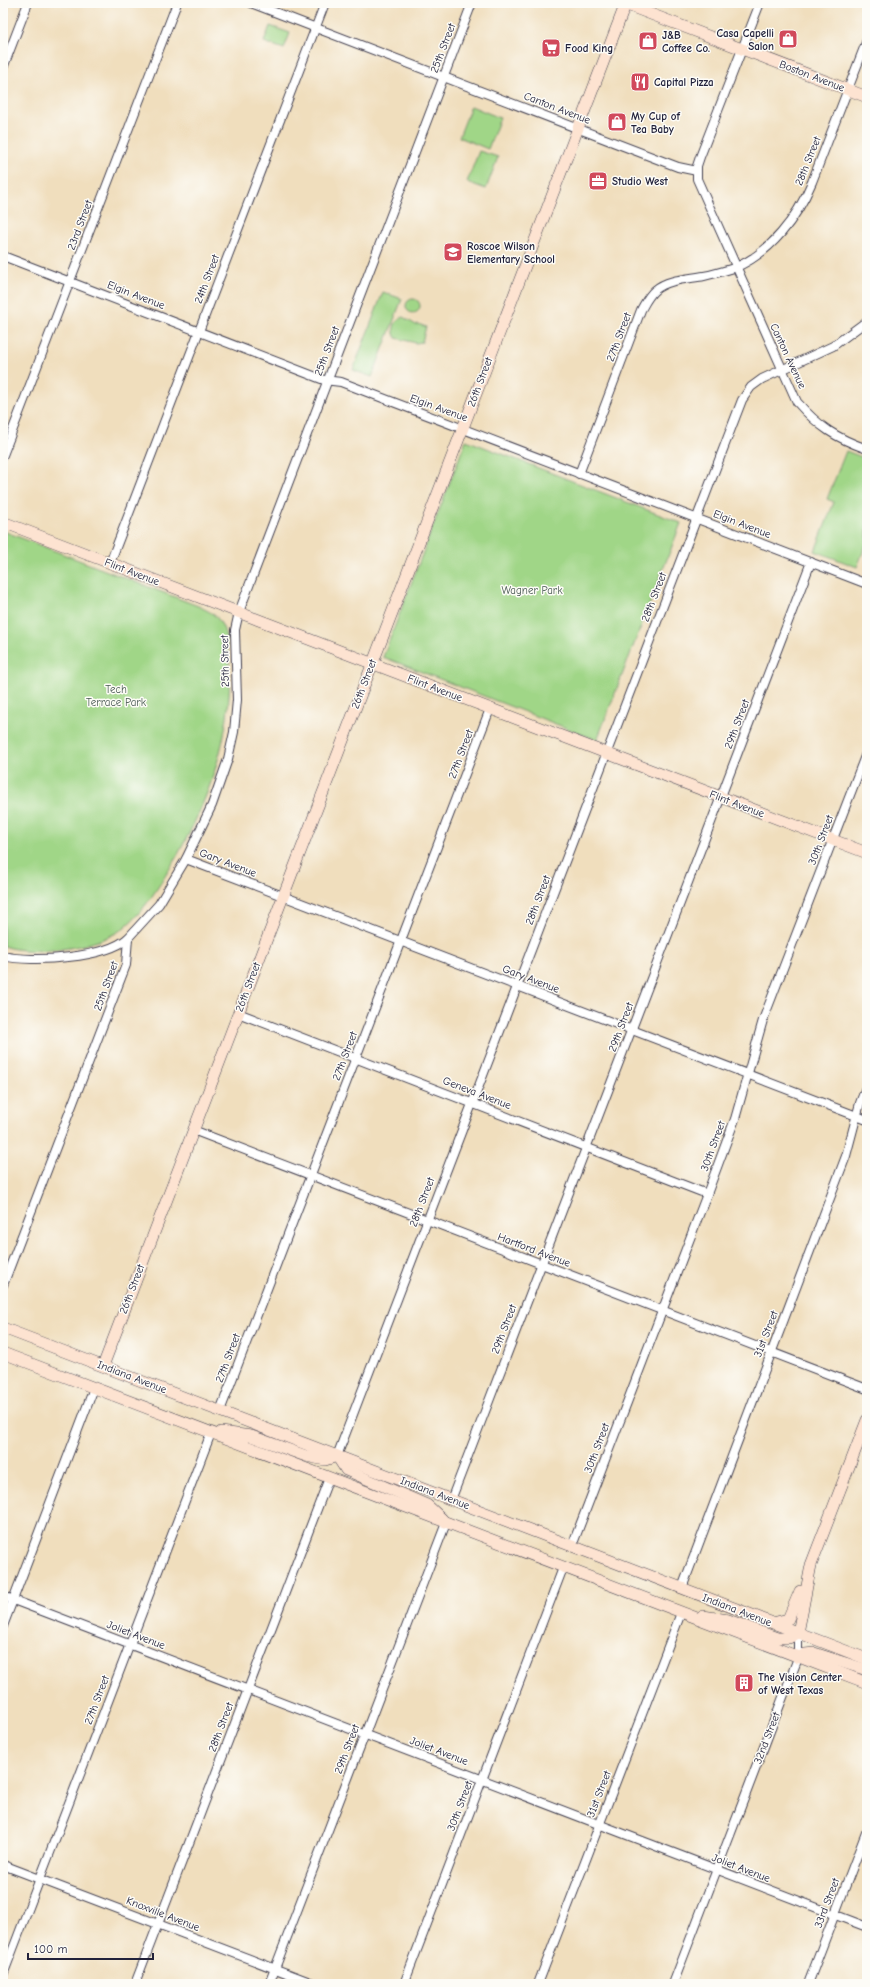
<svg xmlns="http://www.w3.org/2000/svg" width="870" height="1987" viewBox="0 0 870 1987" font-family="'Comic Neue',sans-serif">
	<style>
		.green { fill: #a0d687; stroke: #617c61 }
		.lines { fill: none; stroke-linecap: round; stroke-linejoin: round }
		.street-casing { stroke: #413e4e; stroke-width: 10 }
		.secondary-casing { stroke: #413e4e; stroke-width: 12 }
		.street { stroke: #fff; stroke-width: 8 }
		.secondary { stroke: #fde3d1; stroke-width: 11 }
		.labels { text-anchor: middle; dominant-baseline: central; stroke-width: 3; stroke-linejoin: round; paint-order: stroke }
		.poi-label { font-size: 11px; font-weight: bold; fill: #22223b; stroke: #fdfcf7; text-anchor: start }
		.street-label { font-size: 11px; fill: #22223b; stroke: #fdfcf7 }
		.park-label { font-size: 11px; fill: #485852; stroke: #fdfcf7 }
	</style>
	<rect width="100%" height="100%" fill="#fdfcf7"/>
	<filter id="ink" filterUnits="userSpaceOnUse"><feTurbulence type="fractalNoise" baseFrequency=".025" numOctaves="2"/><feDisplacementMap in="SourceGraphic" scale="8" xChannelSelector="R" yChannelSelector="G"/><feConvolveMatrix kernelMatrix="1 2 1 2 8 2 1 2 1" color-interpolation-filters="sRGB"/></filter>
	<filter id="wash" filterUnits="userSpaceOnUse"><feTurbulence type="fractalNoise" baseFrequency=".012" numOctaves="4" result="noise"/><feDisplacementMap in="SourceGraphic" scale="16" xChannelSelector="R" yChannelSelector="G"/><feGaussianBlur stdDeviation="0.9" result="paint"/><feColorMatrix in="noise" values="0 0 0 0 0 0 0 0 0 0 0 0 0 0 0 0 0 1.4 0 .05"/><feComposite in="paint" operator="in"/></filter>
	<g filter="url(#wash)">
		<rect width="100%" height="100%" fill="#f0debd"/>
		<g class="green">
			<polygon points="270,26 290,33 284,49 264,42"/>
			<polygon points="471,106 500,118 488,149 459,137"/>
			<polygon points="479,151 498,157 486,189 467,182"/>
			<polygon points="383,292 402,299 372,377 353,370"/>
			<circle cx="413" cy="306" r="7"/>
			<path d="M403 317 416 325 418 324 426 327 422 342 416 343 396 338C391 330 394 321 403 317Z"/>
			<polygon points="466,440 681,523 597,740 383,657"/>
			<polygon points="846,451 867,459 867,542 857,567 815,551 834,502 827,499"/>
			<path d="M3 531 198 606C204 609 214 613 218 619 228 632 227 646 229 662 234 735 207 806 170 868 158 888 145 909 127 925 103 948 34 957 3 946Z"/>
		</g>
	</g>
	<g filter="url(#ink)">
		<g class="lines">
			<g class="street-casing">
				<g id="street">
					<polyline points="251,3 678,167 697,171"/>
					<path d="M760 3 700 157 697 166V179L797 402C819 427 836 438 867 449"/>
					<polyline points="3,68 28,3"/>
					<polyline points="3,256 324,380 341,382 867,584"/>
					<polyline points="3,455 177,3"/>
					<path d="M579 474 641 310C645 303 648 296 655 290 668 279 688 279 704 276 714 274 724 271 734 268 771 253 797 218 812 182L867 40"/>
					<polyline points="110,563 325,3"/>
					<polyline points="186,859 867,1120"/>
					<path d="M3 956C32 963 106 958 128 938"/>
					<polyline points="238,1013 707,1194"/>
					<polyline points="193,1130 867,1389"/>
					<polyline points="3,1285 126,965 128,938 159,904 186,859 212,805 228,759 234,732 237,700 235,630 239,612 472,3"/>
					<polyline points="220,1411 490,709"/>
					<polyline points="337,1456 742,400 751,387 762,379 833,346 867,321"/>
					<polyline points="451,1500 811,562"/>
					<polyline points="572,1546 707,1194 735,1119 763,1020 867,751"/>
					<polyline points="682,1588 846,1156 860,1103 867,1085"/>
					<polyline points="3,1596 867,1927"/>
					<polyline points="3,1626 94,1388"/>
					<polyline points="3,1865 315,1984"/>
					<polyline points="3,1975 211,1433"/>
					<polyline points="135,1984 329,1478"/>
					<polyline points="269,1984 446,1523"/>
					<polyline points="404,1984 563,1568"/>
					<polyline points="538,1984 681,1613"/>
					<polyline points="673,1984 798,1658 798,1633"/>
					<polyline points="808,1984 867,1830"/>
				</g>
			</g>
			<g class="secondary-casing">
				<g id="secondary">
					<polyline points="622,3 867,97"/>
					<polyline points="3,522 867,853"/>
					<polyline points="3,1328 867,1659"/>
					<polyline points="3,1353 867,1683"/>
					<polyline points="103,1366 626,3"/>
					<polyline points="221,1432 251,1436 306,1456 325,1460 337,1456 346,1470 427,1505 442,1519"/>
					<polyline points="703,1616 728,1620 777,1638 789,1638 798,1633 811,1565 867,1420"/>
					<polyline points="773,1623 788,1619 800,1591"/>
					<polyline points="798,1658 805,1654 814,1653 867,1670"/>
				</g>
			</g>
			<use href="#street" class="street"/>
			<use href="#secondary" class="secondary"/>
		</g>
	</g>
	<defs>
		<g id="shop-square" transform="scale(1)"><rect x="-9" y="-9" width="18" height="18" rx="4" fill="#d1495b" stroke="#fdfcf7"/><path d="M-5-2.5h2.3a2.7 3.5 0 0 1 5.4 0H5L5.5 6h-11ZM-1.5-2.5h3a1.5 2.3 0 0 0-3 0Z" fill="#fff"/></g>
		<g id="supermarket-square" transform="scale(1)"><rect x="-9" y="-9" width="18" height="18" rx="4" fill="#d1495b" stroke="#fdfcf7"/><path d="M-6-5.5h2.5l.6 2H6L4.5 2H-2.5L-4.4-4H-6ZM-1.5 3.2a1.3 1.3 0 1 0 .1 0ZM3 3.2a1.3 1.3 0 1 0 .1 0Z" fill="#fff"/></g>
		<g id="restaurant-square" transform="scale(1)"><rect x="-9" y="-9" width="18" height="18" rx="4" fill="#d1495b" stroke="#fdfcf7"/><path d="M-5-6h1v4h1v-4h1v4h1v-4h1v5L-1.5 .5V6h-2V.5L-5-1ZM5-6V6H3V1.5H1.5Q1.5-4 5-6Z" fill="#fff"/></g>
		<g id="office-square" transform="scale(1)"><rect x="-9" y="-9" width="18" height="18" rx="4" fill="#d1495b" stroke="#fdfcf7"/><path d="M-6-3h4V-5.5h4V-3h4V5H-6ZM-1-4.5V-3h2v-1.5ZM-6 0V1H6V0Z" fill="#fff"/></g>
		<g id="school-square" transform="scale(1)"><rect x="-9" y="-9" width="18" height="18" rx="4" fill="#d1495b" stroke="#fdfcf7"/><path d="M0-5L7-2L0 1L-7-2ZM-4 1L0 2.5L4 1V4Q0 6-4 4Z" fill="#fff"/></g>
		<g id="building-square" transform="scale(1)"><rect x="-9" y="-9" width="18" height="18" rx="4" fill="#d1495b" stroke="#fdfcf7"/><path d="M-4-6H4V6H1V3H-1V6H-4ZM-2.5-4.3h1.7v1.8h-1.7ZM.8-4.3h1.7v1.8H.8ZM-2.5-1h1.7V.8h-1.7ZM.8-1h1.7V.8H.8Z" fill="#fff"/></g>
	</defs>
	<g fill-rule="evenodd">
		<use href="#shop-square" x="788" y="39"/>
		<use href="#shop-square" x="648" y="41"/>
		<use href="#supermarket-square" x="551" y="48"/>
		<use href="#restaurant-square" x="640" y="82"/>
		<use href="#shop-square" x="617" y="122"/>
		<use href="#office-square" x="598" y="181"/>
		<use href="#school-square" x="453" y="252"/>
		<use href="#building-square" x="744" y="1683"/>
	</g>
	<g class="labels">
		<g class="poi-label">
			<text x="774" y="33" text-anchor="end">Casa Capelli<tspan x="774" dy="13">Salon</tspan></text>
			<text x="662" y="35">J&amp;B<tspan x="662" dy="13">Coffee Co.</tspan></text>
			<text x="565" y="48">Food King</text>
			<text x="654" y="82">Capital Pizza</text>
			<text x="631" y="116">My Cup of<tspan x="631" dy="13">Tea Baby</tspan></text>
			<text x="612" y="181">Studio West</text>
			<text x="467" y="246">Roscoe Wilson<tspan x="467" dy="13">Elementary School</tspan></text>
			<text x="758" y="1677">The Vision Center<tspan x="758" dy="13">of West Texas</tspan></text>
		</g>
		<g class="street-label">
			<text transform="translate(443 48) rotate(-69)">25th Street</text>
			<text transform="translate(812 76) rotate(21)">Boston Avenue</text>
			<text transform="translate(557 108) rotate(21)">Canton Avenue</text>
			<text transform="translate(808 161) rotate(-68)">28th Street</text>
			<text transform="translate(80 225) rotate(-69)">23rd Street</text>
			<text transform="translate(207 279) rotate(-69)">24th Street</text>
			<text transform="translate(136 295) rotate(21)">Elgin Avenue</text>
			<text transform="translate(619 337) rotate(-69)">27th Street</text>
			<text transform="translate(327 351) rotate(-69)">25th Street</text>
			<text transform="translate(788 356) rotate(65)">Canton Avenue</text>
			<text transform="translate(480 382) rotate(-69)">26th Street</text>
			<text transform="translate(439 408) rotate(20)">Elgin Avenue</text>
			<text transform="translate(742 524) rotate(21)">Elgin Avenue</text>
			<text transform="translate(132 572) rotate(21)">Flint Avenue</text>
			<text transform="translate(654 597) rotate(-69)">28th Street</text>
			<text transform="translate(225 661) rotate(-91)">25th Street</text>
			<text transform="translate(364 684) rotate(-69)">26th Street</text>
			<text transform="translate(435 688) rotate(21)">Flint Avenue</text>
			<text transform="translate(737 724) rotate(-69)">29th Street</text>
			<text transform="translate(461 754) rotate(-69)">27th Street</text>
			<text transform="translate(737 804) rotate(21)">Flint Avenue</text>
			<text transform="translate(821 840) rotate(-69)">30th Street</text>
			<text transform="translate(228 863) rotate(21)">Gary Avenue</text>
			<text transform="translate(538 900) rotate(-69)">28th Street</text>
			<text transform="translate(531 979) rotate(21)">Gary Avenue</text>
			<text transform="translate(106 986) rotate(-70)">25th Street</text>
			<text transform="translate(248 987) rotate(-69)">26th Street</text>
			<text transform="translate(621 1027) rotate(-69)">29th Street</text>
			<text transform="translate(345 1056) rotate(-69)">27th Street</text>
			<text transform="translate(477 1093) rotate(21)">Geneva Avenue</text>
			<text transform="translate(713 1146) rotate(-70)">30th Street</text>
			<text transform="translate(422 1202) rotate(-69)">28th Street</text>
			<text transform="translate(534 1250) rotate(21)">Hartford Avenue</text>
			<text transform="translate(132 1289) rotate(-69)">26th Street</text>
			<text transform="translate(504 1329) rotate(-69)">29th Street</text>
			<text transform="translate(766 1334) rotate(-69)">31st Street</text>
			<text transform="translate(228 1358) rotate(-69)">27th Street</text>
			<text transform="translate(132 1377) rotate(21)">Indiana Avenue</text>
			<text transform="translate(597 1448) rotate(-69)">30th Street</text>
			<text transform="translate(435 1493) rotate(21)">Indiana Avenue</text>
			<text transform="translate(737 1610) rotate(21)">Indiana Avenue</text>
			<text transform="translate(136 1635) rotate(21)">Joliet Avenue</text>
			<text transform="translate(97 1700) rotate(-69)">27th Street</text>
			<text transform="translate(221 1727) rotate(-69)">28th Street</text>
			<text transform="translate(767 1738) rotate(-69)">32nd Street</text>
			<text transform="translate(347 1749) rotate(-69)">29th Street</text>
			<text transform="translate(439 1751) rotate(21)">Joliet Avenue</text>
			<text transform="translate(599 1794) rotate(-69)">31st Street</text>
			<text transform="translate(460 1806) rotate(-69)">30th Street</text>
			<text transform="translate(741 1868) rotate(21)">Joliet Avenue</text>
			<text transform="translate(827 1903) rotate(-69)">33rd Street</text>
			<text transform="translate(163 1914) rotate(21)">Knoxville Avenue</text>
		</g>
		<g class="park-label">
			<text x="532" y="590">Wagner Park</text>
			<text x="116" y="689">Tech<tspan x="116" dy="13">Terrace Park</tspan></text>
		</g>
	</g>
	<rect width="870" height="1987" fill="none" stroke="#fdfcf7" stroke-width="16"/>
	<path d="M28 1953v6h125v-6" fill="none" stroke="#22223b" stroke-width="2"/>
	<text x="34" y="1953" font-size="12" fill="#22223b" stroke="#fdfcf7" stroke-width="3" paint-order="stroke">100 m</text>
</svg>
